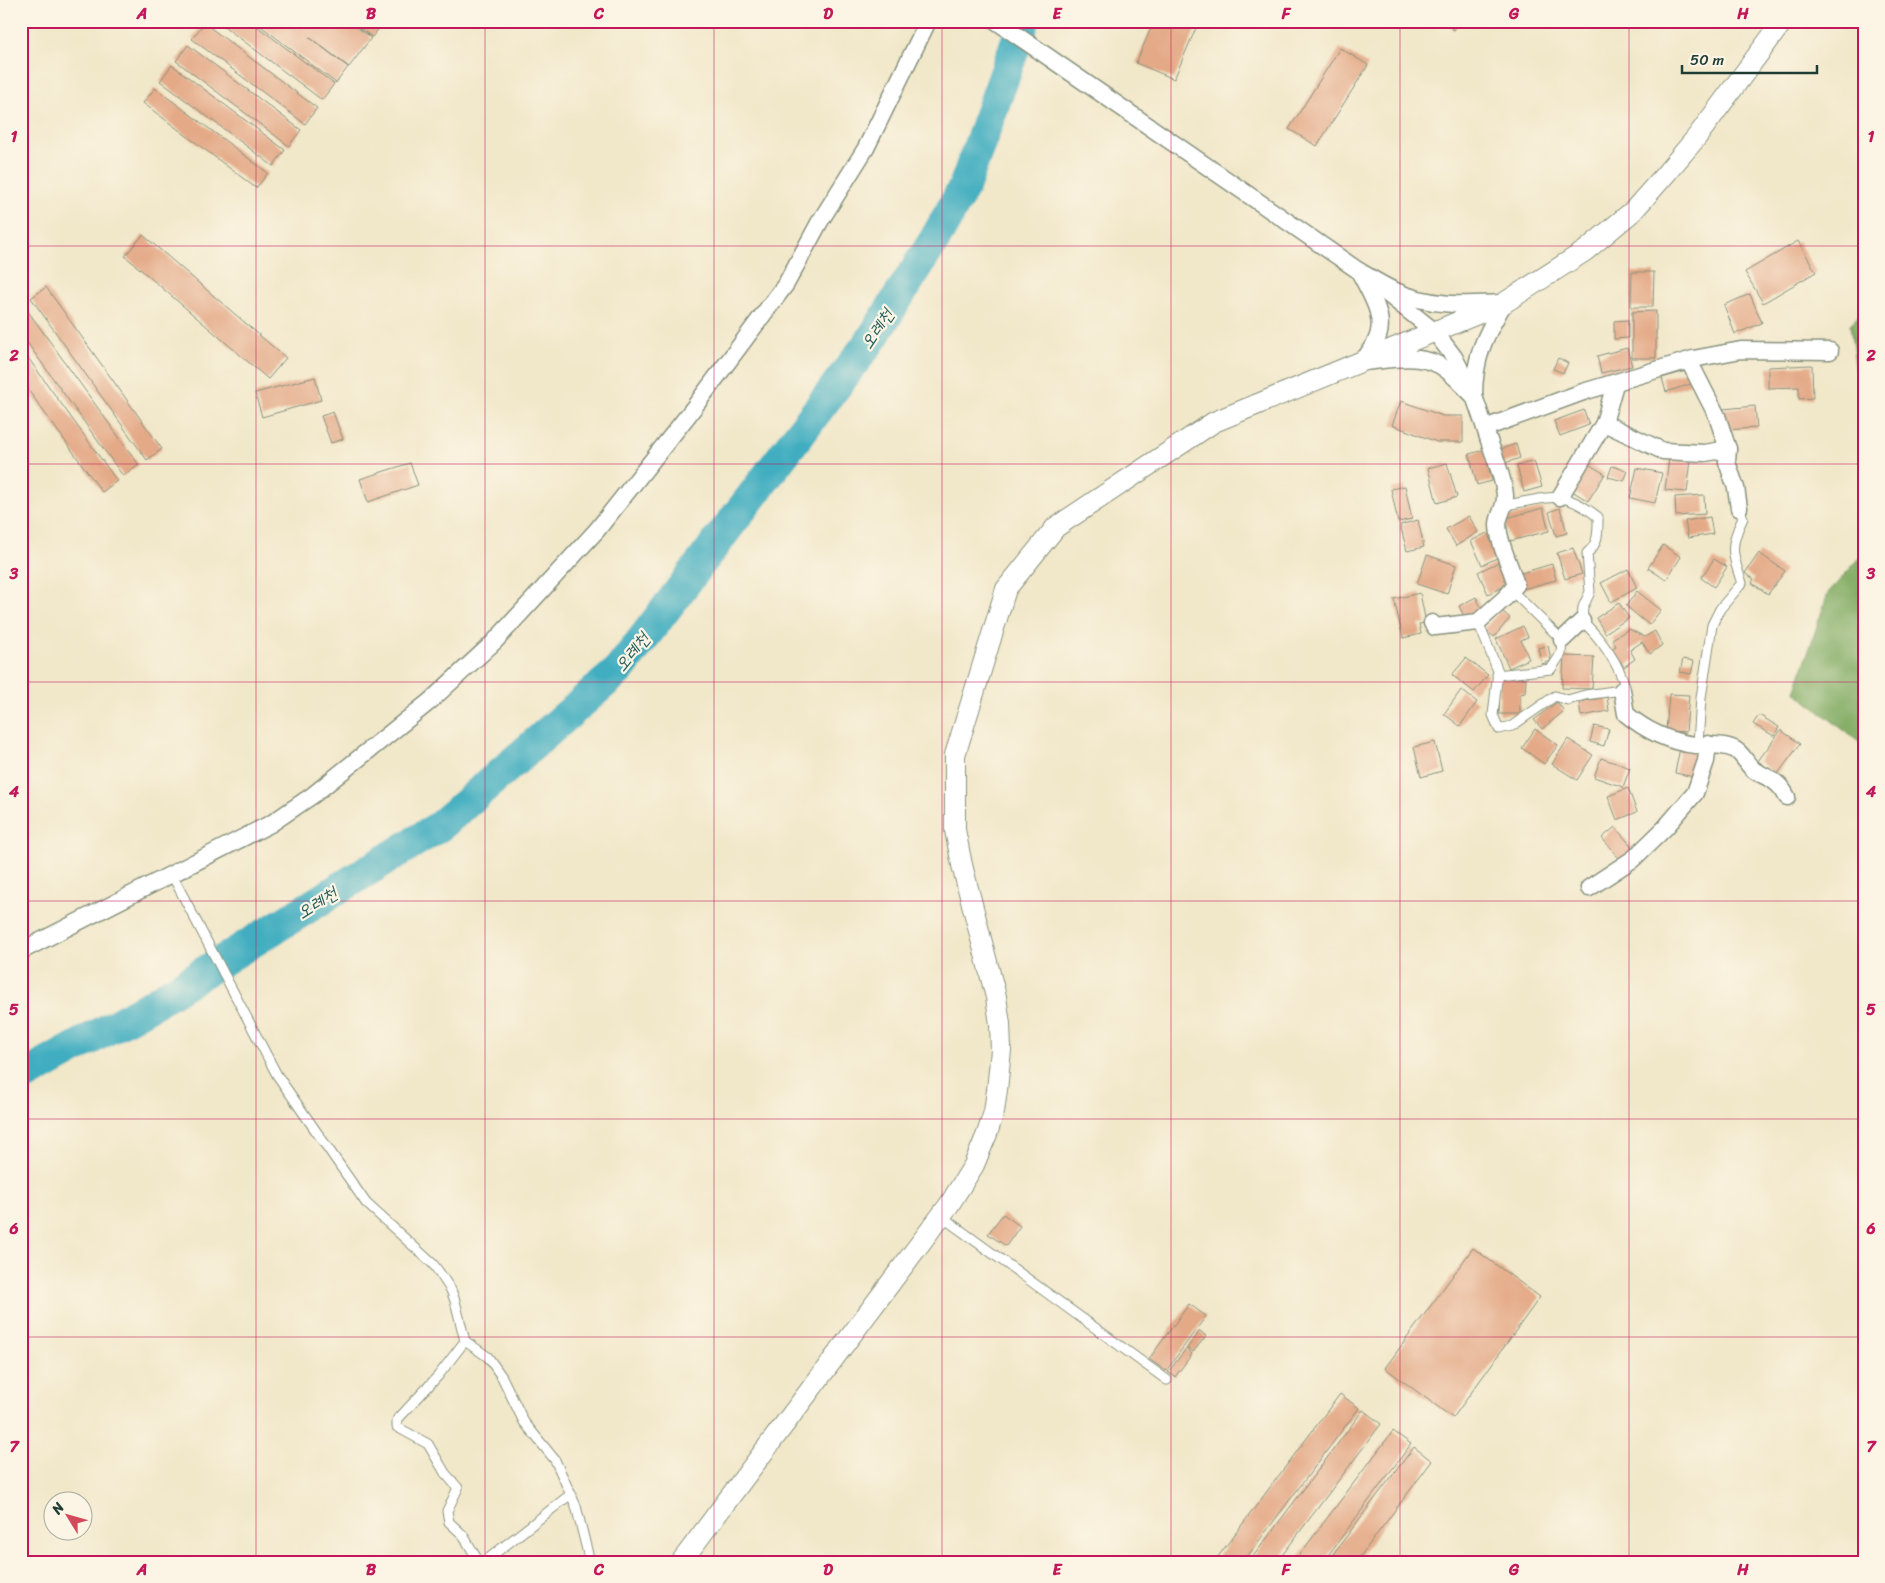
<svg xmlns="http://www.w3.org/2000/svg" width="1885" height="1583" viewBox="0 0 1885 1583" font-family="Sriracha,'Poor Story',sans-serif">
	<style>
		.forest { fill: #80ab62; stroke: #50744b }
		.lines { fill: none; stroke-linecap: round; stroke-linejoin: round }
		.river { stroke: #41adc0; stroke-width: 32 }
		.building { fill: #e4aa88 }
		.service-casing { stroke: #88927e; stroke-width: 11 }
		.minor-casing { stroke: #88927e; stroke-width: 19 }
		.tertiary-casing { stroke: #88927e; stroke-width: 22 }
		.service { stroke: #fff; stroke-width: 9 }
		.minor { stroke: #fff; stroke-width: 16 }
		.tertiary { stroke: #fff; stroke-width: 20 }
		.grid { fill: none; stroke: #c2185b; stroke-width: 1; stroke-opacity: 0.55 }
		.labels { text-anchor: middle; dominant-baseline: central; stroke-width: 4.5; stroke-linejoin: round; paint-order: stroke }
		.water-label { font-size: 18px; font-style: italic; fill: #295f5e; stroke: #fcf5e5 }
		.neatline { fill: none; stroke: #c2185b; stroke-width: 2 }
		.grid-label { font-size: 16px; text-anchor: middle; font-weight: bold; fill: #c2185b }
	</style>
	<rect width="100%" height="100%" fill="#fcf5e5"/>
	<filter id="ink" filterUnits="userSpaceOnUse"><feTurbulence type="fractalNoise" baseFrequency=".02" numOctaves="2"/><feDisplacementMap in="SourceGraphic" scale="10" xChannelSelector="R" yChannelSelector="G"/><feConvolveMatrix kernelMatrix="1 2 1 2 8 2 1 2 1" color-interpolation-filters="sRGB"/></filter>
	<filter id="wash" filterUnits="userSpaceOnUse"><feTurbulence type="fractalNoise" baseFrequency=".0096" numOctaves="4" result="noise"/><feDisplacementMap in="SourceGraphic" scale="20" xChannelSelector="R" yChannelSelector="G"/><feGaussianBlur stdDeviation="1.12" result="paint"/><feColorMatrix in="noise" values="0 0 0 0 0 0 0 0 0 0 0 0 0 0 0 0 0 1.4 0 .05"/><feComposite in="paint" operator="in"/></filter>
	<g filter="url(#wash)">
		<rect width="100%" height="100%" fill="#f1e7c9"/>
		<g class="forest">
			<polygon points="1864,311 1864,438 1850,324"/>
			<polygon points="1864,553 1864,746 1795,692 1828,593"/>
		</g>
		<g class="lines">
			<polyline class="river" points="21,1078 149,1006 440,826 619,670 871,340 935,239 964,187 1024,21"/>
		</g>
		<g id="blocks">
			<g class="building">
				<polygon points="217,21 250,21 334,84 322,100"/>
				<polygon points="254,21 348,21 371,38 349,67 309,37 348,67 336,83"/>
				<polygon points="350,21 380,21 383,23 372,37"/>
				<polygon points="1154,21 1199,21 1174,79 1136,63"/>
				<polygon points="1442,21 1461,21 1454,30"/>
				<polygon points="204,23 317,108 305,124 192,39"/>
				<polygon points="188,45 301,130 289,146 176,61"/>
				<polygon points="1340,48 1368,65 1317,146 1289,129"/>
				<polygon points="172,65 285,150 273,166 160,81"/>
				<polygon points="155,88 268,173 256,188 143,103"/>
				<polygon points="143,235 286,358 268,379 125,256"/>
				<polygon points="1798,241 1816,272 1763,303 1745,272"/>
				<polygon points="1632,272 1654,272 1653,307 1631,307"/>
				<polygon points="46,287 162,449 147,460 31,298"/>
				<polygon points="1750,294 1762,323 1735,334 1724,305"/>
				<polygon points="22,303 139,465 123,476 21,334"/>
				<polygon points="1656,311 1656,358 1632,358 1632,312"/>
				<polygon points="1628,320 1628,338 1614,339 1614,321"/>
				<polygon points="21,348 117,481 102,492 21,380"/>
				<polygon points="1627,348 1632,366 1601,373 1597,356"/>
				<polygon points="1558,358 1568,363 1563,373 1553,369"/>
				<polygon points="1812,365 1813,398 1799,399 1799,387 1768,388 1768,367"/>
				<polygon points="1690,370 1694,383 1666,392 1662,378"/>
				<polygon points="315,377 321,400 262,417 255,393"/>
				<polygon points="1401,401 1443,416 1463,416 1463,442 1437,442 1392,425"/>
				<polygon points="1755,406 1757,428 1724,430 1723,409"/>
				<polygon points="1584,410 1589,425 1560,436 1554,421"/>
				<polygon points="333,412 343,439 331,443 321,416"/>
				<polygon points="1516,444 1520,458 1502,464 1498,450"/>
				<polygon points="1484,450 1492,481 1477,485 1469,454"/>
				<polygon points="1669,458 1691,460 1687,492 1665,490"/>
				<polygon points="1534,461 1542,487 1524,492 1517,466"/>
				<polygon points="1585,462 1605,474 1588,501 1569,489"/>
				<polygon points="410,463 418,485 368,502 360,479"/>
				<polygon points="1447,463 1457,497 1437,503 1428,468"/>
				<polygon points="1612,466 1628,471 1624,481 1608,477"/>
				<polygon points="1637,468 1662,473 1655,503 1630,498"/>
				<polygon points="1405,486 1412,519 1398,522 1391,489"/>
				<polygon points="1704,495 1705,514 1676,516 1675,497"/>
				<polygon points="1543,508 1549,531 1510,541 1503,519"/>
				<polygon points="1560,508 1567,533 1556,536 1549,512"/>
				<polygon points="1469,516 1478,532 1456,546 1446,529"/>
				<polygon points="1710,517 1713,534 1688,538 1685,521"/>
				<polygon points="1418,520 1424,547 1407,551 1400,525"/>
				<polygon points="1487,533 1499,557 1482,565 1471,541"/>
				<polygon points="1663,545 1681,557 1666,580 1648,568"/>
				<polygon points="1573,548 1582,574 1565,579 1557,553"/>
				<polygon points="1759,553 1785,571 1768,594 1752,583 1754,579 1745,573"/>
				<polygon points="1427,555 1456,565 1447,594 1417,584"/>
				<polygon points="1714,559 1727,567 1714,587 1701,578"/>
				<polygon points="1501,561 1511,583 1488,594 1478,572"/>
				<polygon points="1552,564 1556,580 1523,589 1518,574"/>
				<polygon points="1628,569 1637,588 1611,602 1601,583"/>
				<polygon points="1637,591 1661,610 1649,625 1626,606"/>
				<polygon points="1420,593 1426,623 1419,624 1421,634 1403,638 1394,599"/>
				<polygon points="1476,597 1483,611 1466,620 1459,606"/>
				<polygon points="1619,603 1629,618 1605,633 1596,618"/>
				<polygon points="1501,610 1510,618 1494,637 1484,629"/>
				<polygon points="1523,626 1528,637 1521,640 1529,659 1509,668 1496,639"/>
				<polygon points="1629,629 1645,637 1655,631 1662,645 1650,654 1642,642 1630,650 1635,659 1624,667 1612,649 1616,646 1612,639"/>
				<polygon points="1548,646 1551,661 1542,664 1538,648"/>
				<polygon points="1564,656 1594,657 1592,689 1562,688"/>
				<polygon points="1466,658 1488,675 1474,692 1452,675"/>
				<polygon points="1683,659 1694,661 1691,674 1680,672"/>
				<polygon points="1500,678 1526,678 1525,693 1520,694 1520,714 1499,714"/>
				<polygon points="1461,690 1477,702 1460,726 1444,714"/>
				<polygon points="1669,694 1689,695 1686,732 1666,731"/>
				<polygon points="1607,697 1609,711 1581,716 1579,702"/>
				<polygon points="1557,702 1564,711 1542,729 1534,720"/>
				<polygon points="1759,715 1779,727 1774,736 1753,724"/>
				<polygon points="1594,726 1609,729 1604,746 1590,742"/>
				<polygon points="1535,729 1558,745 1544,764 1522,748"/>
				<polygon points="1781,730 1800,744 1777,775 1758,761"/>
				<polygon points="1568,739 1593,755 1577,780 1552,764"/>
				<polygon points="1435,742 1442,771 1421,777 1414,747"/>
				<polygon points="1680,748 1699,752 1694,777 1675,773"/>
				<polygon points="1601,758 1630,768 1623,787 1594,777"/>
				<polygon points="1628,788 1637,812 1617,820 1608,796"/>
				<polygon points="1615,827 1634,849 1621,861 1602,838"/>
				<polygon points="1003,1214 1020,1226 1006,1246 988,1234"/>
				<polygon points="1473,1248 1540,1297 1453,1418 1385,1368"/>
				<polygon points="1189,1304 1206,1316 1166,1371 1149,1359"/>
				<polygon points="1200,1331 1206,1336 1193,1352 1187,1348"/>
				<polygon points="1186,1349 1192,1354 1175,1377 1168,1372"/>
				<polygon points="1340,1394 1359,1408 1243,1562 1214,1562"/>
				<polygon points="1363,1410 1381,1424 1277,1562 1249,1562"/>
				<polygon points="1393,1431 1411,1444 1323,1562 1294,1562"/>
				<polygon points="1414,1447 1432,1461 1356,1562 1327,1562"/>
			</g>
		</g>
	</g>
	<g filter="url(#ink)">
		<use href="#blocks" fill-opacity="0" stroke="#88927e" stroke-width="1"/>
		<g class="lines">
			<g class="service-casing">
				<g id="service">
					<path d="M1478 622 1498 671 1493 715 1499 729 1512 726 1555 696 1568 700 1585 695 1622 690 1625 687C1620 665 1599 636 1582 621L1583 607 1590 592 1587 553C1599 544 1598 531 1598 517 1560 487 1549 499 1505 505"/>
					<polyline points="1497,675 1551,669 1561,654 1562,640 1512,591"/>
					<path d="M1698 744 1701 698 1712 625 1720 609 1742 583C1732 554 1729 546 1743 518L1739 508"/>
					<polyline points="172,875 277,1075 366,1203 433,1264 439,1272 451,1290 455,1301 465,1341 488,1357 502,1377 524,1422 555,1460 576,1506 590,1562"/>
					<polyline points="941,1216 1167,1380"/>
					<polyline points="465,1341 438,1376 397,1420 397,1427 428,1444 445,1473 458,1488 447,1511 449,1522 463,1535 479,1562"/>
					<polyline points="484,1562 571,1494"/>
				</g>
			</g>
			<g class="minor-casing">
				<g id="minor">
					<polyline points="996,21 1359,271 1435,332 1454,357 1474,396 1485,428 1583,392 1693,359 1741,350 1830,351"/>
					<path d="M1359 271C1371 278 1382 285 1393 290 1429 307 1466 305 1504 303 1485 336 1474 357 1474 396 1463 386 1452 372 1439 365 1417 353 1387 360 1363 362 1367 355 1372 348 1376 341 1388 318 1369 292 1359 271Z"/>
					<polyline points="1689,361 1717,416 1728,449 1727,462 1736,488 1739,508"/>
					<polyline points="1604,423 1663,451 1705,453 1728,449"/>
					<polyline points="1560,497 1604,423 1615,384"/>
					<path d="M1432 623 1435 627 1478 622 1506 597 1516 585C1511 566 1499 546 1498 525 1498 515 1506 507 1505 495 1503 473 1491 450 1485 428"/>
					<polyline points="1562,640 1582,621"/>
					<path d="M1622 690 1626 714C1645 730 1671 743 1696 745 1708 745 1722 744 1734 749 1743 753 1747 766 1755 771 1770 779 1779 781 1787 797"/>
					<polyline points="1589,888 1633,859 1665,828 1695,793 1706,761 1708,744"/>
					<polyline points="21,951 272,823 313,795 429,702 495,641 597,530 689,414 786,284 819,223 866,148 928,21"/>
				</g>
			</g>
			<g class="tertiary-casing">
				<polyline id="tertiary" points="681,1562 949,1205 974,1165 987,1134 994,1112 997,1090 1001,1050 1000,1024 996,997 962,865 955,830 955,755 1006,589 1056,527 1214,422 1504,303 1585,251 1633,211 1663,177 1696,138 1783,21"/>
			</g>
			<use href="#service" class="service"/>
			<use href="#minor" class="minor"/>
			<use href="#tertiary" class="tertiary"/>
		</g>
	</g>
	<path class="grid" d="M256 21V1562M485 21V1562M714 21V1562M942 21V1562M1171 21V1562M1400 21V1562M1629 21V1562M21 246H1864M21 464H1864M21 682H1864M21 901H1864M21 1119H1864M21 1337H1864"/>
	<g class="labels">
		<g class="water-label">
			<text transform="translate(877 329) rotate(-56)">오례천</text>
			<text transform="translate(632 652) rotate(-51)">오례천</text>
			<text transform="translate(317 903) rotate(-32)">오례천</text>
		</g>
	</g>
	<rect width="1885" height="1583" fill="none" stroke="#fcf5e5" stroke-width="55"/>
	<g transform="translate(68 1516) rotate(307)"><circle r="24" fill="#fcf5e5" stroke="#a4ab9e"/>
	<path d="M0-4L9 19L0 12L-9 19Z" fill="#d1495b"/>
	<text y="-8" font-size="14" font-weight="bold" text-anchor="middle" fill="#1f3d34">N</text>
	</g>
	<path d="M1682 65v8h135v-8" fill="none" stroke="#1f3d34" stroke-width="2.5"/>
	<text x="1690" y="65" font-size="15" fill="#1f3d34" stroke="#fcf5e5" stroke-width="4" paint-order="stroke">50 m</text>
	<rect x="28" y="28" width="1830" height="1528" class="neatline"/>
	<g class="grid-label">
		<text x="142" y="19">A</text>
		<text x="371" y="19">B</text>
		<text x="599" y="19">C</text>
		<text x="828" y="19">D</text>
		<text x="1057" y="19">E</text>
		<text x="1286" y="19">F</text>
		<text x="1514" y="19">G</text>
		<text x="1743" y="19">H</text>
		<text x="14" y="142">1</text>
		<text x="1871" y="142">1</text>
		<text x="14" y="361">2</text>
		<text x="1871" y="361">2</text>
		<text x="14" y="579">3</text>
		<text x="1871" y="579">3</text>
		<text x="14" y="797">4</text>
		<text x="1871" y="797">4</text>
		<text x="14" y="1015">5</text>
		<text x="1871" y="1015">5</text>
		<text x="14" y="1234">6</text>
		<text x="1871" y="1234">6</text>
		<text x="14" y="1452">7</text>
		<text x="1871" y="1452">7</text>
		<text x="142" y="1575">A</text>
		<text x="371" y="1575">B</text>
		<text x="599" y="1575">C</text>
		<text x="828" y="1575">D</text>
		<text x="1057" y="1575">E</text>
		<text x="1286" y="1575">F</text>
		<text x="1514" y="1575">G</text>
		<text x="1743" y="1575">H</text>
	</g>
</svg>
